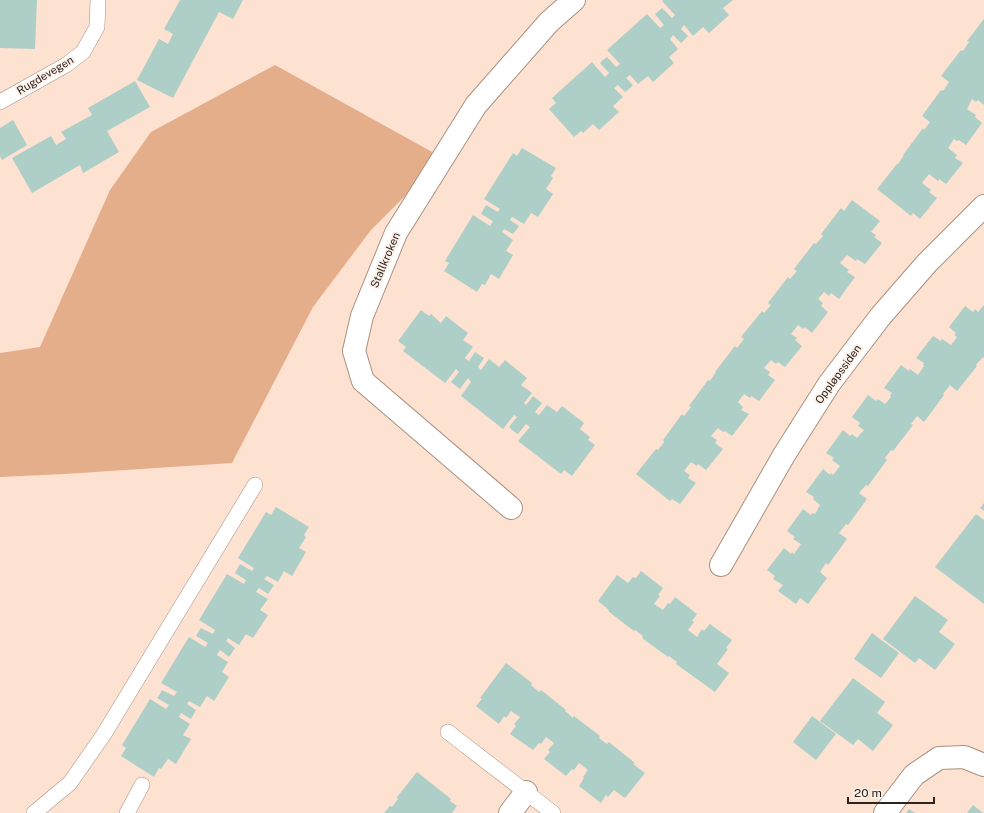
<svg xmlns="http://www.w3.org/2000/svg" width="984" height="813" viewBox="0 0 984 813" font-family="'Public Sans',sans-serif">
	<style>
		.green { fill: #e5ae8b }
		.building { fill: #adcfc8 }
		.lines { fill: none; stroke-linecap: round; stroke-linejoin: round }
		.service-casing { stroke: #aa9181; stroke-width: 16 }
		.minor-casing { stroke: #aa9181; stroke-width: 24 }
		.service { stroke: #fff; stroke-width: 15 }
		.minor { stroke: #fff; stroke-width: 22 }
		.labels { text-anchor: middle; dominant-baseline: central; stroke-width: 4; stroke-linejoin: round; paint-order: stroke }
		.street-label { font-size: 11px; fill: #2e241e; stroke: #fdf2eb }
	</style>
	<rect width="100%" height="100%" fill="#fde1d1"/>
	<polygon class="green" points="275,65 443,158 371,230 313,307 232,463 65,474 0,477 0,353 40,347 110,190 151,132"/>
	<g class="building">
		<polygon points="0,0 37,0 35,49 0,48"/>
		<polygon points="180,0 243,0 233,19 219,12 173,98 137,80 159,39 168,44 173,34 164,29"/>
		<polygon points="663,0 733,0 723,8 729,15 709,33 703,27 693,36 684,25 681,29 688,36 681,43 673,35 670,39 678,49 669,57 674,63 653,82 648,76 638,84 630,75 626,78 633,85 629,89 625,92 618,85 614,88 623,97 613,106 619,112 599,130 593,124 583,133 581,131 574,137 549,109 556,103 552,98 592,62 605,77 609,73 600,63 603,60 607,57 616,67 620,64 607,50 647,14 660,28 664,25 655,14 662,8 672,18 675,15 662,1"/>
		<polygon points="984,19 984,105 978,100 976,102 972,99 967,109 976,115 975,117 982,123 966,145 959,140 957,141 954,139 948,148 957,155 955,158 963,163 946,184 939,179 938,181 929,174 922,183 931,190 929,192 937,198 920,219 913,213 911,216 877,189 897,164 898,164 904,155 903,155 923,128 924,130 930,122 922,116 941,90 943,91 949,82 941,76 961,50 963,51 969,42 967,41"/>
		<polygon points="135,81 150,107 107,131 119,152 83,173 80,165 32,193 12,158 51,136 56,145 66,139 61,132 92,115 88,108"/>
		<polygon points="13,120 27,145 2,160 0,156 0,128"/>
		<polygon points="522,148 556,168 551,176 553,178 546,189 553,194 538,217 531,213 524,224 512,217 510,220 519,226 513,234 504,229 502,232 513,240 506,251 513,255 499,279 491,274 485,285 482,284 477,292 444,271 449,263 445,261 473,215 490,226 493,221 481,214 486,205 498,212 500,209 484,199 513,153 517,156"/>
		<polygon points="852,200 880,221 871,232 876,235 874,237 882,243 865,264 857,259 856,261 847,255 840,263 849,270 847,272 855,277 839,299 831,293 829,296 824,292 818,299 823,303 821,306 828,312 812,333 805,327 803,329 798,325 791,334 797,338 795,340 802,346 785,367 778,362 776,364 771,360 764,368 770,372 768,375 775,380 759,401 751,396 750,398 744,394 738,402 743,407 741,410 749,414 732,436 725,431 723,432 718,428 711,436 717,440 715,443 723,449 706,470 698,464 697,466 691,462 684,471 690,475 688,478 696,483 680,504 672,499 670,501 636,474 656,449 658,450 664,442 663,440 682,414 684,416 691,407 689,406 708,380 710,381 716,372 715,372 735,346 737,348 744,339 741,337 762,311 764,313 771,305 768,303 788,277 790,279 797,271 794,269 814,243 816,244 823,236 821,234 841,208 844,211"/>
		<polygon points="984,305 984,358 983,357 976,365 977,366 957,391 950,385 943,394 944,395 924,422 917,416 911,424 913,425 893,451 891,450 885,458 887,460 868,486 866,485 859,493 867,499 848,525 846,524 839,533 847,539 828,565 826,563 820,572 827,578 808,604 800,598 796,604 778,591 783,585 773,579 775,576 767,570 784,548 791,554 792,552 794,554 801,544 793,539 795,537 787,531 803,509 811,515 812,513 815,514 820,505 813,499 814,497 806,492 823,469 830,475 831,473 833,475 840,466 832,460 834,458 826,453 843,430 850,436 852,434 857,438 864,430 858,426 860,423 852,417 868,395 876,401 878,399 885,404 891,397 890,395 892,393 884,388 901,365 909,371 910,369 918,375 924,366 923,365 924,363 916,358 933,336 941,341 942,339 951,345 957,337 954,335 956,333 949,327 965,306 973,312 975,309 978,312"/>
		<polygon points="421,310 429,316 431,314 441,323 446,316 468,333 463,340 473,347 465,358 469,361 475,352 484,358 478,367 481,370 489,359 499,367 505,360 527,378 521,385 532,393 524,403 526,405 533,396 542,403 535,412 539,415 547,405 557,412 562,406 584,423 580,429 590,437 588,440 595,445 572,476 564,470 561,474 518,441 530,427 526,424 518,434 513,431 509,427 517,417 514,415 503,429 461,396 471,382 468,378 460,389 451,382 459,372 456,369 445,383 403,351 406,347 398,341"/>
		<polygon points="984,503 984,511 980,508"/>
		<polygon points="276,507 309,527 304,535 306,537 299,548 306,552 292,576 284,571 278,582 267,576 264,579 274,585 268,594 259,588 256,592 268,599 260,610 268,615 253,638 246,634 239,645 228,638 226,641 235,648 229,657 220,650 217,655 228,662 222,672 229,677 214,701 207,696 200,707 189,701 187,704 196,710 191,719 181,713 179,717 190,724 183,735 191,739 176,764 168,759 161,769 159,768 154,777 121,756 126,748 122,745 150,699 166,709 169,705 157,698 160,694 162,690 174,696 177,692 161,683 189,637 205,647 208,643 196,636 199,631 201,628 213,634 215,630 199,620 227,574 244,584 246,580 235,573 240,564 252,571 254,568 238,558 266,512 271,515"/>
		<polygon points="976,514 984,520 984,604 935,567"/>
		<polygon points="641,571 663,588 658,595 660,596 654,604 663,610 668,603 670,604 675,597 697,614 692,621 694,622 688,630 697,637 702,629 704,631 710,624 732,640 726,648 728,649 717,664 729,673 715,692 676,664 677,662 669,656 668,657 642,638 643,636 635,630 634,631 608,611 609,610 598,601 617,575 628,583 633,577 636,578"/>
		<polygon points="915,596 948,620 939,632 955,644 935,670 919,658 915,663 883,639"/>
		<polygon points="872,633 899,653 881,678 854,659"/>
		<polygon points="506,663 532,683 531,685 539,692 541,690 566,710 565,711 573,718 574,716 600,736 599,738 607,744 609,742 635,763 633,764 645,773 625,798 614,790 608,797 606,795 601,803 579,786 584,778 583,777 588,770 579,763 574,770 572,769 566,776 544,759 550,752 548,750 554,743 546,737 541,744 539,743 533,750 510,734 516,726 514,724 520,717 511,711 506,718 504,716 499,724 476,706 482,699 480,698"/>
		<polygon points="853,678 885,702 877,713 893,725 873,751 858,739 853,745 820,721"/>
		<polygon points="812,716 836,734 816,760 793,742"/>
		<polygon points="417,772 451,799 450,801 457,806 452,813 384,813 390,806 392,807 398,799 397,797"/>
		<polygon points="973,805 983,813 967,813"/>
		<polygon points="909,809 915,813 906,813"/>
	</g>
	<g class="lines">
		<g class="service-casing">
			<g id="service">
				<polyline points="0,102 66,65 83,52 97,27 98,0"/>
				<polyline points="448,732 553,813"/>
				<polyline points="34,813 70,783 104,734 255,485"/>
				<polyline points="127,813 142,785"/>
			</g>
		</g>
		<g class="minor-casing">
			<g id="minor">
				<polyline points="511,508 363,381 354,351 362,316 396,233 476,105 549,22 574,0"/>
				<polyline points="721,565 784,455 829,384 880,317 927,263 984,206"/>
				<polyline points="510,813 526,792"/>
				<polyline points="885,813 914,775 939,758 964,757 984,765"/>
			</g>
		</g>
		<use href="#service" class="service"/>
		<use href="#minor" class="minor"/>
	</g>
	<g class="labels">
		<g class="street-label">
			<text transform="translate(45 75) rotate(-31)">Rugdevegen</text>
			<text transform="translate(385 260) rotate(-67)">Stallkroken</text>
			<text transform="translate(838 374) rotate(-54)">Oppløpssiden</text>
		</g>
	</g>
	<path d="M848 797v6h86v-6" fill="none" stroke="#2e241e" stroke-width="2"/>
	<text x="854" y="797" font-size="12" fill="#2e241e" stroke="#fdf2eb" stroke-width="3" paint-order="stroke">20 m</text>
</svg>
